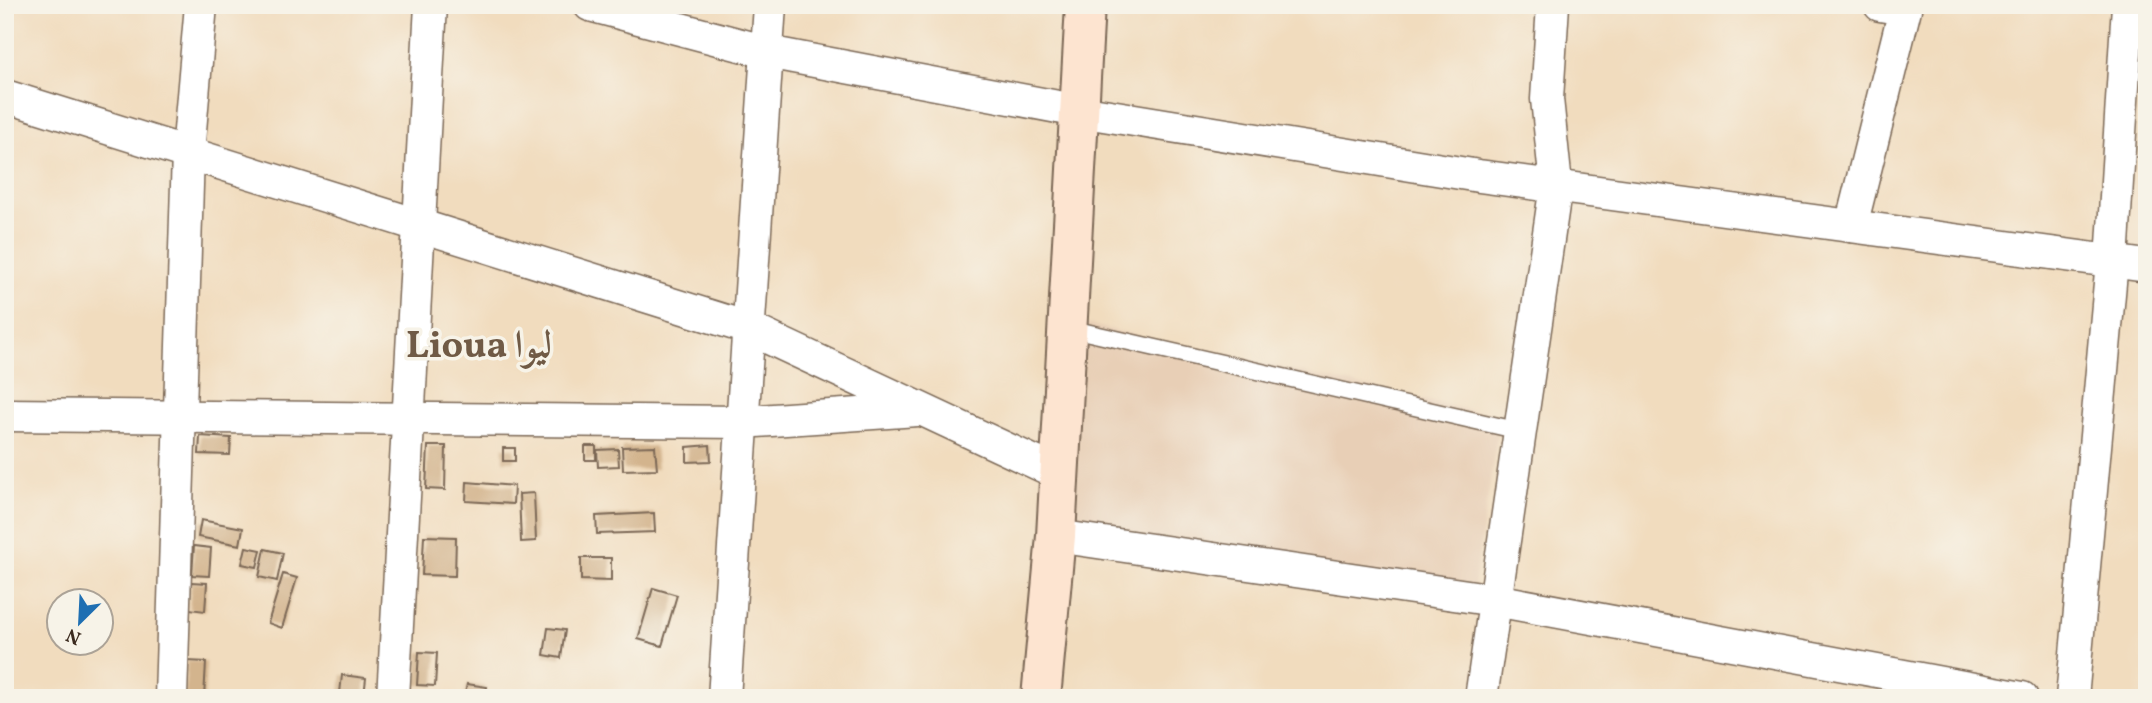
<svg xmlns="http://www.w3.org/2000/svg" width="2152" height="703" viewBox="0 0 2152 703" font-family="Vollkorn,Amiri,serif">
	<style>
		.built { fill: #e8cfb6 }
		.building { fill: #d3b48d }
		.lines { fill: none; stroke-linecap: round; stroke-linejoin: round }
		.service-casing { stroke: #7b6856; stroke-width: 19 }
		.minor-casing { stroke: #7b6856; stroke-width: 35 }
		.secondary-casing { stroke: #7b6856; stroke-width: 42 }
		.service { stroke: #fff; stroke-width: 16 }
		.minor { stroke: #fff; stroke-width: 32 }
		.secondary { stroke: #fde4d0; stroke-width: 38 }
		.labels { text-anchor: middle; dominant-baseline: central; stroke-width: 7; stroke-linejoin: round; paint-order: stroke }
		.town-label { font-size: 38px; font-weight: bold; fill: #705a45; stroke: #f7f3e8 }
	</style>
	<rect width="100%" height="100%" fill="#f7f3e8"/>
	<filter id="ink" filterUnits="userSpaceOnUse"><feTurbulence type="fractalNoise" baseFrequency=".0143" numOctaves="2"/><feDisplacementMap in="SourceGraphic" scale="14" xChannelSelector="R" yChannelSelector="G"/><feConvolveMatrix kernelMatrix="1 2 1 2 8 2 1 2 1" color-interpolation-filters="sRGB"/></filter>
	<filter id="wash" filterUnits="userSpaceOnUse"><feTurbulence type="fractalNoise" baseFrequency=".00686" numOctaves="4" result="noise"/><feDisplacementMap in="SourceGraphic" scale="28" xChannelSelector="R" yChannelSelector="G"/><feGaussianBlur stdDeviation="1.57" result="paint"/><feColorMatrix in="noise" values="0 0 0 0 0 0 0 0 0 0 0 0 0 0 0 0 0 1.4 0 .05"/><feComposite in="paint" operator="in"/></filter>
	<g filter="url(#wash)">
		<rect width="100%" height="100%" fill="#f1dcbe"/>
		<polygon class="built" points="1087,324 1500,417 1473,592 1064,529"/>
		<g id="blocks">
			<g class="building">
				<polygon points="200,436 231,438 230,455 199,454"/>
				<polygon points="710,445 711,461 687,462 687,447"/>
				<polygon points="428,446 446,446 445,490 426,489"/>
				<rect x="585" y="446" width="11" height="14"/>
				<polygon points="655,446 657,469 623,470 622,447"/>
				<rect x="503" y="448" width="12" height="13"/>
				<polygon points="618,449 619,466 598,467 597,450"/>
				<polygon points="467,482 514,486 513,504 466,501"/>
				<polygon points="534,493 536,541 521,542 519,494"/>
				<polygon points="654,513 655,532 597,534 596,516"/>
				<polygon points="201,520 243,528 240,545 198,537"/>
				<polygon points="424,536 456,537 455,576 422,575"/>
				<polygon points="194,546 211,548 209,576 192,575"/>
				<polygon points="246,547 261,550 257,567 242,564"/>
				<polygon points="265,549 283,553 277,581 259,577"/>
				<polygon points="581,558 611,558 611,581 581,580"/>
				<polygon points="283,574 297,578 282,628 268,623"/>
				<polygon points="191,582 207,583 205,611 189,609"/>
				<polygon points="653,588 677,595 662,646 638,639"/>
				<polygon points="548,628 565,630 561,658 544,655"/>
				<polygon points="419,652 437,653 435,686 417,685"/>
				<polygon points="187,661 206,662 204,698 185,698"/>
				<polygon points="342,675 366,678 364,696 340,693"/>
				<polygon points="467,684 487,687 485,698 464,698"/>
			</g>
		</g>
	</g>
	<g filter="url(#ink)">
		<use href="#blocks" fill-opacity="0" stroke="#7b6856" stroke-width="2"/>
		<g class="lines">
			<g class="service-casing">
				<polyline id="service" points="1068,328 1520,431"/>
			</g>
			<g class="minor-casing">
				<g id="minor">
					<polyline points="590,5 767,52 1079,111 1479,176 2147,266"/>
					<polyline points="5,96 748,328 1060,474"/>
					<polyline points="1851,226 1905,9 1880,5"/>
					<polyline points="5,415 742,422 917,410"/>
					<polyline points="1056,536 1495,600 2022,698"/>
					<polyline points="171,698 188,153 201,5"/>
					<polyline points="393,698 431,5"/>
					<polyline points="724,698 770,5"/>
					<polyline points="1481,698 1556,185 1547,99 1553,5"/>
					<polyline points="2072,698 2112,261 2128,5"/>
				</g>
			</g>
			<g class="secondary-casing">
				<polyline id="secondary" points="1041,698 1056,536 1085,5"/>
			</g>
			<use href="#service" class="service"/>
			<use href="#minor" class="minor"/>
			<use href="#secondary" class="secondary"/>
		</g>
	</g>
	<g class="labels">
		<g class="town-label">
			<text x="479" y="347">Lioua ليوا</text>
		</g>
	</g>
	<rect width="2152" height="703" fill="none" stroke="#f7f3e8" stroke-width="28"/>
	<g transform="translate(80 622) rotate(204)"><circle r="33" fill="#f7f3e8" stroke="#aca397" stroke-width="2"/>
	<path d="M0-5L12 26L0 18L-12 26Z" fill="#1f6fb2"/>
	<text y="-10" font-size="19" font-weight="bold" text-anchor="middle" fill="#3b2a1e">N</text>
	</g>
</svg>
